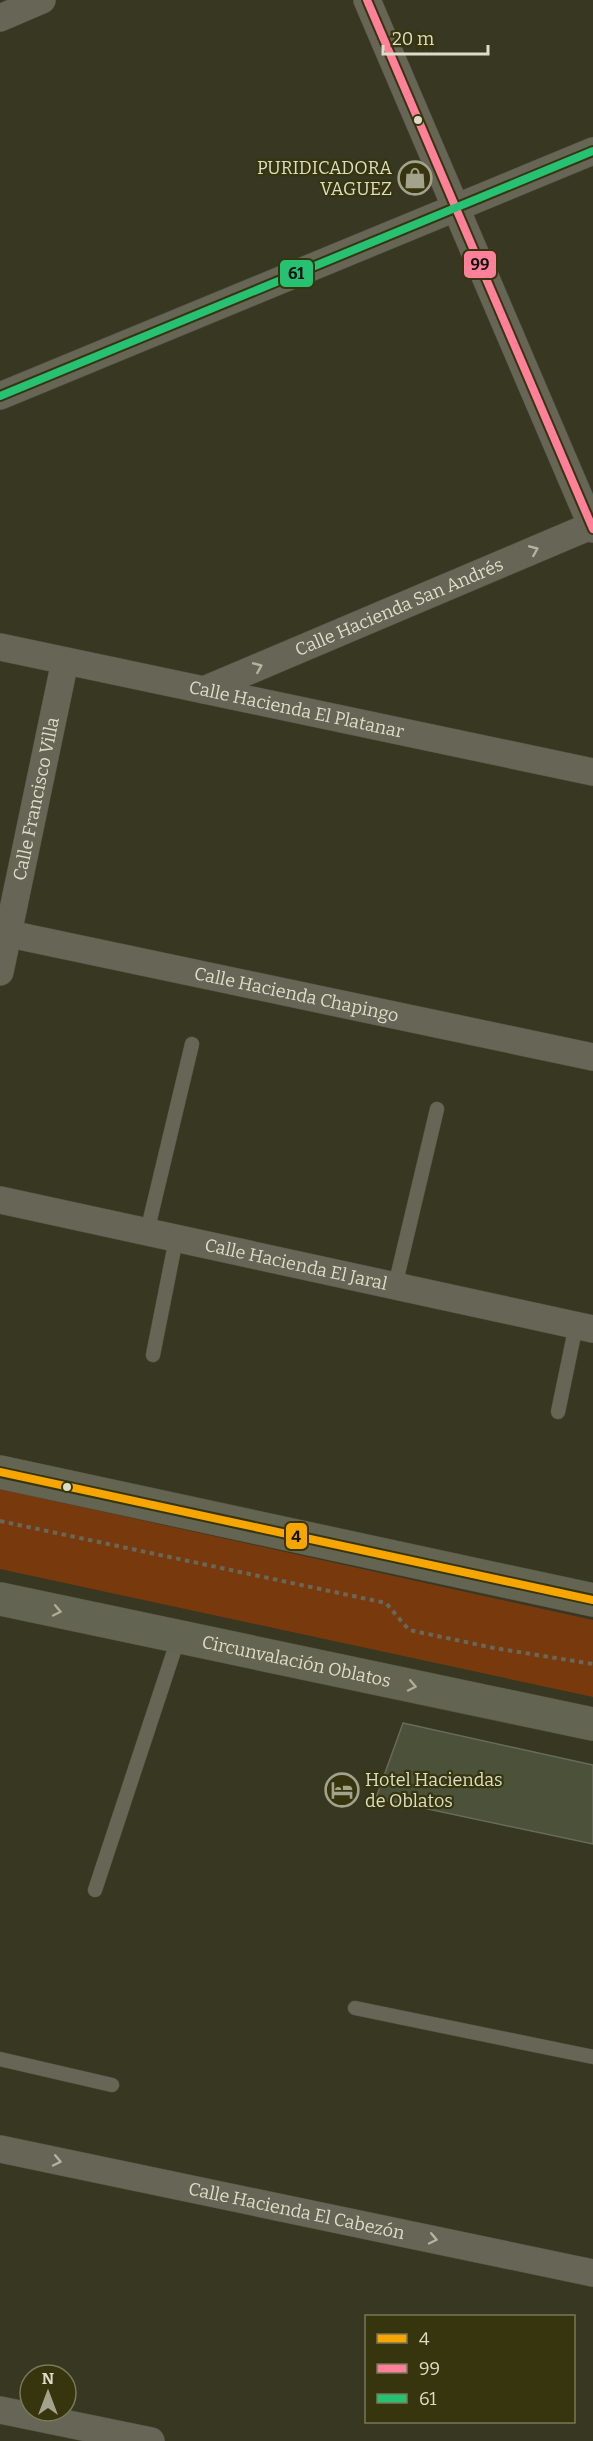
<svg xmlns="http://www.w3.org/2000/svg" width="593" height="2441" viewBox="0 0 593 2441" font-family="Bitter,serif">
	<style>
		.green { fill: #783a0d }
		.building { fill: #4c5239; stroke: #686b5a; stroke-width: 1.5 }
		.lines { fill: none; stroke-linecap: round; stroke-linejoin: round }
		.lane-casing { stroke: #535340; stroke-width: 15 }
		.street-casing { stroke: #535340; stroke-width: 28 }
		.primary-casing { stroke: #535340; stroke-width: 34 }
		.path { stroke: #686758; stroke-width: 4; stroke-dasharray: 4.5 4.5; stroke-linecap: butt }
		.lane { stroke: #666556; stroke-width: 14 }
		.street { stroke: #666556; stroke-width: 27 }
		.primary { stroke: #646452; stroke-width: 33 }
		.bus-1-casing { stroke: #36350d; stroke-width: 12 }
		.bus-2-casing { stroke: #36350d; stroke-width: 12 }
		.bus-3-casing { stroke: #36350d; stroke-width: 12 }
		.bus-1 { stroke: #f7a600; stroke-width: 8 }
		.bus-2 { stroke: #ff8098; stroke-width: 8 }
		.bus-3 { stroke: #26c172; stroke-width: 8 }
		.oneway { stroke: #b3b39f }
		.oneway2 { stroke: #adad98 }
		.bus-dot { fill: #ddddc7; stroke: #36350d; stroke-width: 2 }
		.labels { text-anchor: middle; dominant-baseline: central; stroke-width: 4.5; stroke-linejoin: round; paint-order: stroke }
		.poi-label { font-size: 18px; fill: #ddddc7; stroke: #36350d; text-anchor: end }
		.street-label { font-size: 18px; fill: #ddddc7; stroke: #36350d }
		.line-badge { stroke: #36350d; stroke-width: 2 }
		.pale-badge-label { font-size: 16px; text-anchor: middle; font-weight: bold; fill: #111 }
	</style>
	<rect width="100%" height="100%" fill="#373722"/>
	<polygon class="green" points="0,1489 593,1620 593,1697 0,1569"/>
	<polygon class="building" points="403,1723 593,1765 593,1844 376,1798"/>
	<g class="lines">
		<g class="lane-casing">
			<g id="lane">
				<polyline points="147,1232 192,1044"/>
				<polyline points="395,1286 437,1109"/>
				<polyline points="153,1355 176,1239"/>
				<polyline points="558,1412 576,1325"/>
				<polyline points="95,1890 179,1636"/>
				<polyline points="355,2008 593,2057"/>
				<polyline points="0,2059 112,2085"/>
			</g>
		</g>
		<g class="street-casing">
			<g id="street">
				<polyline points="367,0 593,529"/>
				<polyline points="0,18 42,0"/>
				<polyline points="0,396 593,151"/>
				<path id="s1" d="M0 647 593 772"/>
				<path id="s2" d="M204 690 593 525"/>
				<path id="s3" d="M0 932 593 1057"/>
				<path id="s4" d="M0 972 65 661"/>
				<path id="s5" d="M0 1200 593 1329"/>
				<path id="s6" d="M0 2149 593 2273"/>
				<polyline points="0,2410 151,2441"/>
			</g>
		</g>
		<g class="primary-casing">
			<g id="primary">
				<polyline points="0,1472 593,1600"/>
				<path id="s7" d="M0 1599 593 1724"/>
			</g>
		</g>
		<polyline class="path" points="0,1521 386,1603 409,1630 494,1648 593,1664"/>
		<use href="#lane" class="lane"/>
		<use href="#street" class="street"/>
		<use href="#primary" class="primary"/>
		<g class="bus-1-casing">
			<polyline id="bus-1" points="0,1472 593,1600"/>
		</g>
		<g class="bus-2-casing">
			<polyline id="bus-2" points="367,0 593,529"/>
		</g>
		<g class="bus-3-casing">
			<polyline id="bus-3" points="0,396 593,151"/>
		</g>
		<use href="#bus-1" class="bus-1"/>
		<use href="#bus-2" class="bus-2"/>
		<use href="#bus-3" class="bus-3"/>
	</g>
	<defs><path id="oneway-chevron" d="M-2-3.5L2.5 0L-2 3.5" fill="none" stroke-width="1.6" stroke-linecap="round" stroke-linejoin="round" transform="scale(1.5)"/></defs>
	<g class="oneway">
		<use href="#oneway-chevron" transform="translate(534 550) rotate(-23)"/>
		<use href="#oneway-chevron" transform="translate(258 667) rotate(-23)"/>
		<use href="#oneway-chevron" transform="translate(57 2161) rotate(12)"/>
		<use href="#oneway-chevron" transform="translate(433 2239) rotate(12)"/>
	</g>
	<g class="oneway2">
		<use href="#oneway-chevron" transform="translate(57 1611) rotate(12)"/>
		<use href="#oneway-chevron" transform="translate(412 1686) rotate(12)"/>
	</g>
	<defs>
		<g id="shop-ring" transform="scale(1.725)"><circle r="9.5" fill="#36350d" stroke="#a3a38d" stroke-width="1.5"/><path d="M-5-2.5h2.3a2.7 3.5 0 0 1 5.4 0H5L5.5 6h-11ZM-1.5-2.5h3a1.5 2.3 0 0 0-3 0Z" fill="#a3a38d"/></g>
		<g id="hotel-ring" transform="scale(1.725)"><circle r="9.5" fill="#36350d" stroke="#a3a38d" stroke-width="1.5"/><path d="M-6-4.5h1.5V1H6V5H4.5V3h-9V5H-6ZM-4 0a1.8 1.8 0 1 1 3.6 0ZM.5 0V-2.5h3Q6-2.5 6 0Z" fill="#a3a38d"/></g>
	</defs>
	<g fill-rule="evenodd">
		<use href="#shop-ring" x="415" y="178"/>
		<use href="#hotel-ring" x="342" y="1790"/>
	</g>
	<g class="bus-dot">
		<circle cx="418" cy="120" r="5"/>
		<circle cx="67" cy="1487" r="5"/>
	</g>
	<g class="labels">
		<g class="poi-label">
			<text x="392" y="168">PURIDICADORA<tspan x="392" dy="21">VAGUEZ</tspan></text>
			<text x="365" y="1780" text-anchor="start">Hotel Haciendas<tspan x="365" dy="21">de Oblatos</tspan></text>
		</g>
		<g class="street-label">
			<text stroke="none"><textPath href="#s2" startOffset="212">Calle Hacienda San Andrés</textPath></text>
			<text stroke="none"><textPath href="#s1" startOffset="303">Calle Hacienda El Platanar</textPath></text>
			<text stroke="none"><textPath href="#s4" startOffset="177">Calle Francisco Villa</textPath></text>
			<text stroke="none"><textPath href="#s3" startOffset="303">Calle Hacienda Chapingo</textPath></text>
			<text stroke="none"><textPath href="#s5" startOffset="303">Calle Hacienda El Jaral</textPath></text>
			<text stroke="none"><textPath href="#s7" startOffset="303">Circunvalación Oblatos</textPath></text>
			<text stroke="none"><textPath href="#s6" startOffset="303">Calle Hacienda El Cabezón</textPath></text>
		</g>
	</g>
	<g class="line-badge">
		<rect x="463" y="250" width="34" height="29" rx="6" fill="#ff8098"/>
		<rect x="279" y="259" width="35" height="29" rx="6" fill="#26c172"/>
		<rect x="285" y="1522" width="23" height="28" rx="6" fill="#f7a600"/>
	</g>
	<g class="pale-badge-label">
		<text x="480" y="270">99</text>
		<text x="296" y="279">61</text>
		<text x="296" y="1542">4</text>
	</g>
	<rect x="365" y="2315" width="210" height="108" fill="#36350d" stroke="#797857" stroke-width="1.5"/>
	<rect x="377" y="2334" width="30" height="9" fill="#f7a600" stroke="#797857" stroke-width="1.5"/>
	<text x="419" y="2345" font-size="18" fill="#ddddc7">4</text>
	<rect x="377" y="2364" width="30" height="9" fill="#ff8098" stroke="#797857" stroke-width="1.5"/>
	<text x="419" y="2375" font-size="18" fill="#ddddc7">99</text>
	<rect x="377" y="2394" width="30" height="9" fill="#26c172" stroke="#797857" stroke-width="1.5"/>
	<text x="419" y="2405" font-size="18" fill="#ddddc7">61</text>
	<g transform="translate(48 2393)"><circle r="28" fill="#36350d" stroke="#797857" stroke-width="1.5"/>
	<path d="M0-4.5L10 22L0 15L-10 22Z" fill="#a3a38d"/>
	<text y="-9" font-size="16" font-weight="bold" text-anchor="middle" fill="#ddddc7">N</text>
	</g>
	<path d="M383 45v9h105v-9" fill="none" stroke="#ddddc7" stroke-width="3"/>
	<text x="392" y="45" font-size="18" fill="#ddddc7" stroke="#36350d" stroke-width="4.5" paint-order="stroke">20 m</text>
</svg>
